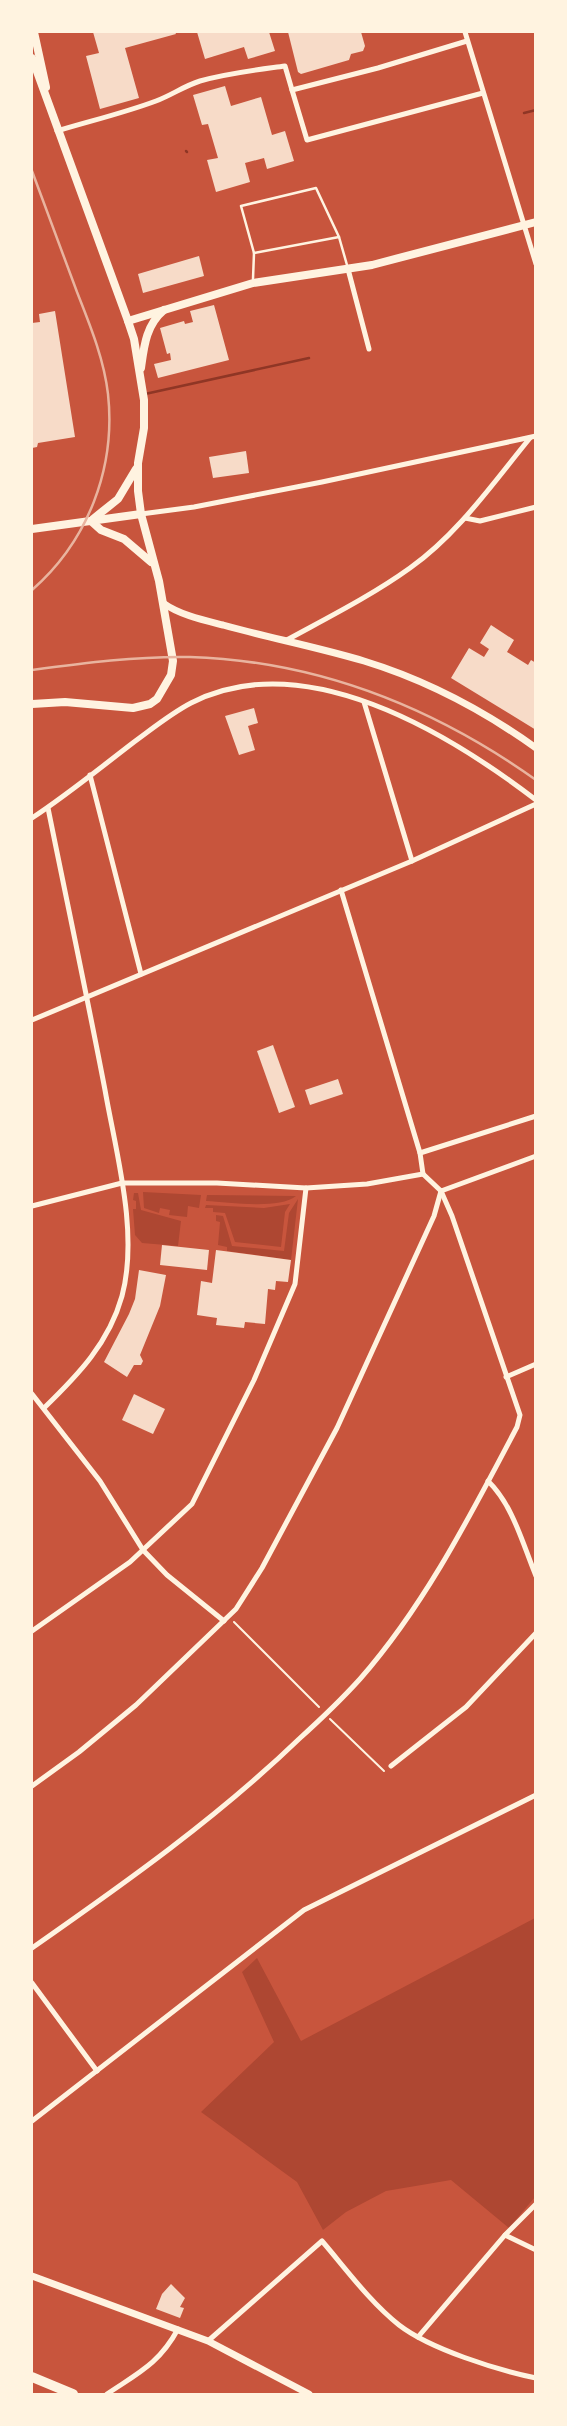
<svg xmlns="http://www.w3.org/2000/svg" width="567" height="2426" viewBox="0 0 567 2426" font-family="Helvetica,sans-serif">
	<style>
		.green { fill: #ae4732 }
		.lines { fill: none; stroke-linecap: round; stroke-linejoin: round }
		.stream { stroke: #8f3625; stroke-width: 2.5 }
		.building { fill: #f7dbc8 }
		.path { stroke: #fff3e0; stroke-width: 2 }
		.service { stroke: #fff3e0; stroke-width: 2.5 }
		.minor { stroke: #fff3e0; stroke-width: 5 }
		.tertiary { stroke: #fff3e0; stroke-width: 7 }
		.secondary { stroke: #fff3e0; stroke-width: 8 }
		.motorway { stroke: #fff3e0; stroke-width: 10 }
		.rail { stroke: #e9b49f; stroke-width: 2.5 }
	</style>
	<rect width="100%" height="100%" fill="#c8553d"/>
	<g class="green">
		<polygon points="143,1192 201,1195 199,1208 188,1206 187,1217 169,1215 170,1210 160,1208 159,1213 144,1208"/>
		<polygon points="134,1193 138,1193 141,1210 181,1221 178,1246 142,1243 135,1235 133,1209 136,1209 136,1201 133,1200"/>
		<path d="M207 1195 296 1196C278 1210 229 1202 206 1201Z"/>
		<polygon points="298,1199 291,1260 227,1251 227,1247 218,1245 220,1222 216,1221 216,1215 223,1216 232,1246 284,1251 289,1213"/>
		<polygon points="290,1204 285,1212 281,1247 235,1242 225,1213 213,1212 213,1208 205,1208 206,1205 264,1208"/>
		<polygon points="535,1918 535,2197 509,2228 451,2180 386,2191 346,2212 323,2230 297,2182 201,2112 274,2042 242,1972 257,1958 301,2041"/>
	</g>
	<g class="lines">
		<g class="stream">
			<polyline points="524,113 536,110"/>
			<polyline points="186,151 187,152"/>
			<polyline points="145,394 309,358"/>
		</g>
	</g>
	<g class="building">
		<polygon points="93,32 175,32 176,34 125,48 139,98 100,109 86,56 99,53"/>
		<polygon points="197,32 269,32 275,51 248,59 244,47 205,59"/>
		<polygon points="288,32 361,32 365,46 363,51 351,54 349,60 301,74 298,72"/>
		<polygon points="225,86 231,106 261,97 272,135 285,131 294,161 267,169 264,158 245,163 250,182 216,192 207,160 218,158 208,124 202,125 193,95"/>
		<polygon points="199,256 204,276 143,293 138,274"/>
		<polygon points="214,305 229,360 158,378 154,364 171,360 170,353 167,354 160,328 184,321 185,324 193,322 190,311"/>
		<polygon points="55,311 75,437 38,443 37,447 32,448 32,323 40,322 39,314"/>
		<polygon points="246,451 249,473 213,478 209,457"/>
		<polygon points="491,625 514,640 507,652 528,665 531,660 536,663 536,730 451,678 469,648 484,657 489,649 480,643"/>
		<polygon points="254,708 258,723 248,726 255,750 239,755 225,716"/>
		<polygon points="273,1045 295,1107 279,1113 257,1051"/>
		<polygon points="338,1079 343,1094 310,1105 305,1090"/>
		<polygon points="162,1245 209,1250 207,1270 160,1265"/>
		<polygon points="216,1250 291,1260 288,1282 276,1281 275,1290 268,1289 265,1324 245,1322 244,1328 216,1325 217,1318 197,1315 201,1281 212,1283"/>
		<polygon points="139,1270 166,1275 160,1306 140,1355 143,1361 141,1365 134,1365 127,1377 104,1362 129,1314 135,1299"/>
		<polygon points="134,1394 165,1409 153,1434 122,1420"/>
		<polygon points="171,2284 185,2298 180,2307 184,2308 180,2318 156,2309 162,2294"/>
	</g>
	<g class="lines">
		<g class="path">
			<polyline points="234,1622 319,1707"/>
			<polyline points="330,1719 384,1771"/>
		</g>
		<g class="service">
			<polyline points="254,253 339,237"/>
			<polyline points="253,279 254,253 241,206 316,188 339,237 347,265"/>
		</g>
		<g class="minor">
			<polyline points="465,32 536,264"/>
			<polyline points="467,41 378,68 292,90 307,140 483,93"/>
			<path d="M57 131C90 121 124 113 156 101 172 95 184 86 200 81 229 73 256 70 285 66L292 90"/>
			<polyline points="348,269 369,349"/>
			<polyline points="141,514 194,507 322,482 536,436"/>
			<polyline points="465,518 480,521 536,507"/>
			<path d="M285 641C327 618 371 596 410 568 458 534 493 483 530 438"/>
			<polyline points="364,702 412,861"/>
			<polyline points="90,775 141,974"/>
			<path d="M32 818C67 795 100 768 134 742 152 729 170 714 191 703 304 645 447 732 536 800"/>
			<polyline points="341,890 420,1153 423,1174"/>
			<polyline points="32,1020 412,861 536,804"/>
			<polyline points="420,1153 536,1116"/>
			<polyline points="441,1191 536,1156"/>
			<polyline points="32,1206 122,1183 217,1183 306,1188 367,1184 423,1174"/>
			<polyline points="506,1377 536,1364"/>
			<polyline points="32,1394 100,1481 143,1550 167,1575 224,1621"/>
			<path d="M44 1408C78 1375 109 1343 122 1296 139 1233 116 1153 105 1090 87 996 67 902 48 808"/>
			<path d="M488 1481C513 1505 523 1545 536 1576"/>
			<polyline points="32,1631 130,1562 192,1504 254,1380 295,1284 306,1188"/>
			<polyline points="391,1766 466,1707 536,1633"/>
			<polyline points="32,1786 79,1752 136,1705 236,1609 262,1568 337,1428 434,1216 441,1191"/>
			<path d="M32 1948C125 1883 217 1818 299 1739 320 1720 341 1700 360 1679 425 1605 471 1514 517 1427L520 1415 452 1216 441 1191 423 1174"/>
			<polyline points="32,1983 97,2071"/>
			<polyline points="32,2121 304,1910 536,1795"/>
			<polyline points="505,2235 536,2250"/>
			<polyline points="418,2337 505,2235 536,2204"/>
			<path d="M208 2341 322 2241C346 2269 370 2302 399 2325 430 2349 497 2370 536 2378"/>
			<path d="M107 2394C138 2373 159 2364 178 2329"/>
		</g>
		<g class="tertiary">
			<path d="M163 603C180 615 203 620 223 625 270 638 317 647 364 661 426 680 483 710 536 748"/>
			<polyline points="32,2276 208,2341 309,2394"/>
		</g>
		<g class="secondary">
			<polyline points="34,32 46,87"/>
			<polyline points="32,58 128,321 134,339 144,400 144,428 138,463 138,491 141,514 159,581 173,661 171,675 157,699 150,704 133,708 65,702 32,704"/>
			<polyline points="128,321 253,283 372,265 536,222"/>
			<path d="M141 368C144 346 146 325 164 310"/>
			<polyline points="93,519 118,499 136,469"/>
			<polyline points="91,521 101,530 124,539 151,562"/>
			<polyline points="32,529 141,514"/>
		</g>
		<polyline class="motorway" points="32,2377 73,2394"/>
		<g class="rail">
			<path d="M32 171C47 212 62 252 77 292 90 325 104 359 108 394 116 468 88 541 32 590"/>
			<path d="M32 670C84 663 137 656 190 657 317 661 433 707 536 780"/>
		</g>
	</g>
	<rect width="567" height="2426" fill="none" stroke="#fff3e0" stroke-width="66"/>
</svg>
